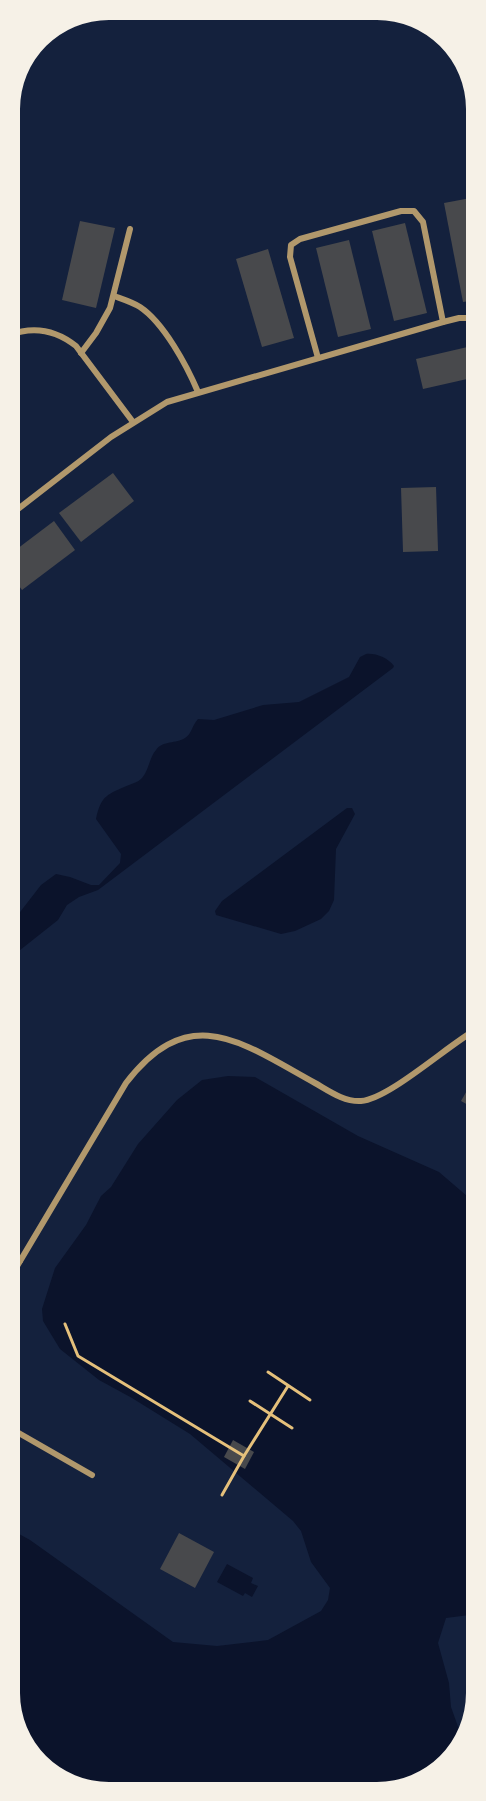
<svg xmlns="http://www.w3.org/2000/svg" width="486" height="1801" viewBox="0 0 486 1801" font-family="Arial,sans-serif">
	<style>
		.water { fill: #0b132b }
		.building { fill: #48494c }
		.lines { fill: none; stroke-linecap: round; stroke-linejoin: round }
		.path { stroke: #e5c07b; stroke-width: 3 }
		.minor { stroke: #b1986c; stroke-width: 6 }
	</style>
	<rect width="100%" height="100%" fill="#14213d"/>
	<g class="water">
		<path d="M366 654C376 653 388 658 394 666L393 668 98 890 79 897 67 905 58 920 10 958V925L41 885 56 874 70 877 91 885H99L120 863 121 854 96 819C101 795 108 794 129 785 133 783 138 782 141 779 149 771 149 758 156 750 163 740 176 744 185 738 192 734 192 725 198 719L214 720 263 705 299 702 349 677 360 657Z"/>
		<polygon points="347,808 352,808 355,814 336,849 334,900 329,911 321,919 295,931 281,934 216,915 215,911 222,901"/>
		<polygon points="228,1076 255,1077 358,1136 439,1172 467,1196 477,1201 477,1614 446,1618 438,1643 449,1683 451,1707 461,1735 452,1758 390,1791 89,1790 34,1758 10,1705 10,1529 30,1540 173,1642 217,1646 268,1640 321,1611 328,1600 330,1588 311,1562 301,1531 293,1521 190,1434 132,1398 99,1380 60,1349 43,1321 42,1309 55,1268 86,1225 101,1196 111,1187 138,1144 177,1100 202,1080"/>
		<polygon points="227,1564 253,1578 251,1583 258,1586 252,1597 245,1593 243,1596 217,1582"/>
	</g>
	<g class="building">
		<polygon points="476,197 476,300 463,302 444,203"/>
		<polygon points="80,221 115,228 96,308 62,300"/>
		<polygon points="405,223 427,313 394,321 372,231"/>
		<polygon points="349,240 371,329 338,337 316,248"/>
		<polygon points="268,249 294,338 262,347 236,259"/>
		<polygon points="476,345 476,377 423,389 416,359"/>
		<polygon points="113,473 134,501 81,542 59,513"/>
		<polygon points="436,487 438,551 403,552 401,488"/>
		<polygon points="54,521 75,550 22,590 9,573 9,555"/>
		<polygon points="477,1073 477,1110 461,1101"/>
		<polygon points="233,1440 254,1452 245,1469 224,1457"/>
		<polygon points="179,1533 214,1552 195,1588 160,1569"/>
	</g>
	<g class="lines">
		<g class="path">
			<polyline points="65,1324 78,1356 244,1456 288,1386"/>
			<polyline points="268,1372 310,1400"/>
			<polyline points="250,1401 292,1428"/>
			<polyline points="222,1495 244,1456"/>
		</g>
		<g class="minor">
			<path d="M114 296C122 299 132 302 140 307 164 323 187 366 198 392"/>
			<path d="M9 335C33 326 56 330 76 346L133 422"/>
			<polyline points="81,353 96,333 110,308 130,229"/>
			<polyline points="318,358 290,257 291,245 300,239 401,211 414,211 423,222 443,322"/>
			<polyline points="9,516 111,437 167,402 443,322 459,318 476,318"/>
			<polyline points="471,521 476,521"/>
			<polyline points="10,1254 20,1261"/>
			<path d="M10 1278 126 1083C190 1000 242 1043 315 1083 329 1091 344 1102 361 1101 389 1099 448 1045 477 1029"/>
			<polyline points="10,1428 92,1475"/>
		</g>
	</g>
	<path d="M0 0H486V1801H0ZM109 20H377A89 89 0 0 1 466 109V1693A89 89 0 0 1 377 1782H109A89 89 0 0 1 20 1693V109A89 89 0 0 1 109 20Z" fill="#f6f1e7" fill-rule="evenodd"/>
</svg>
